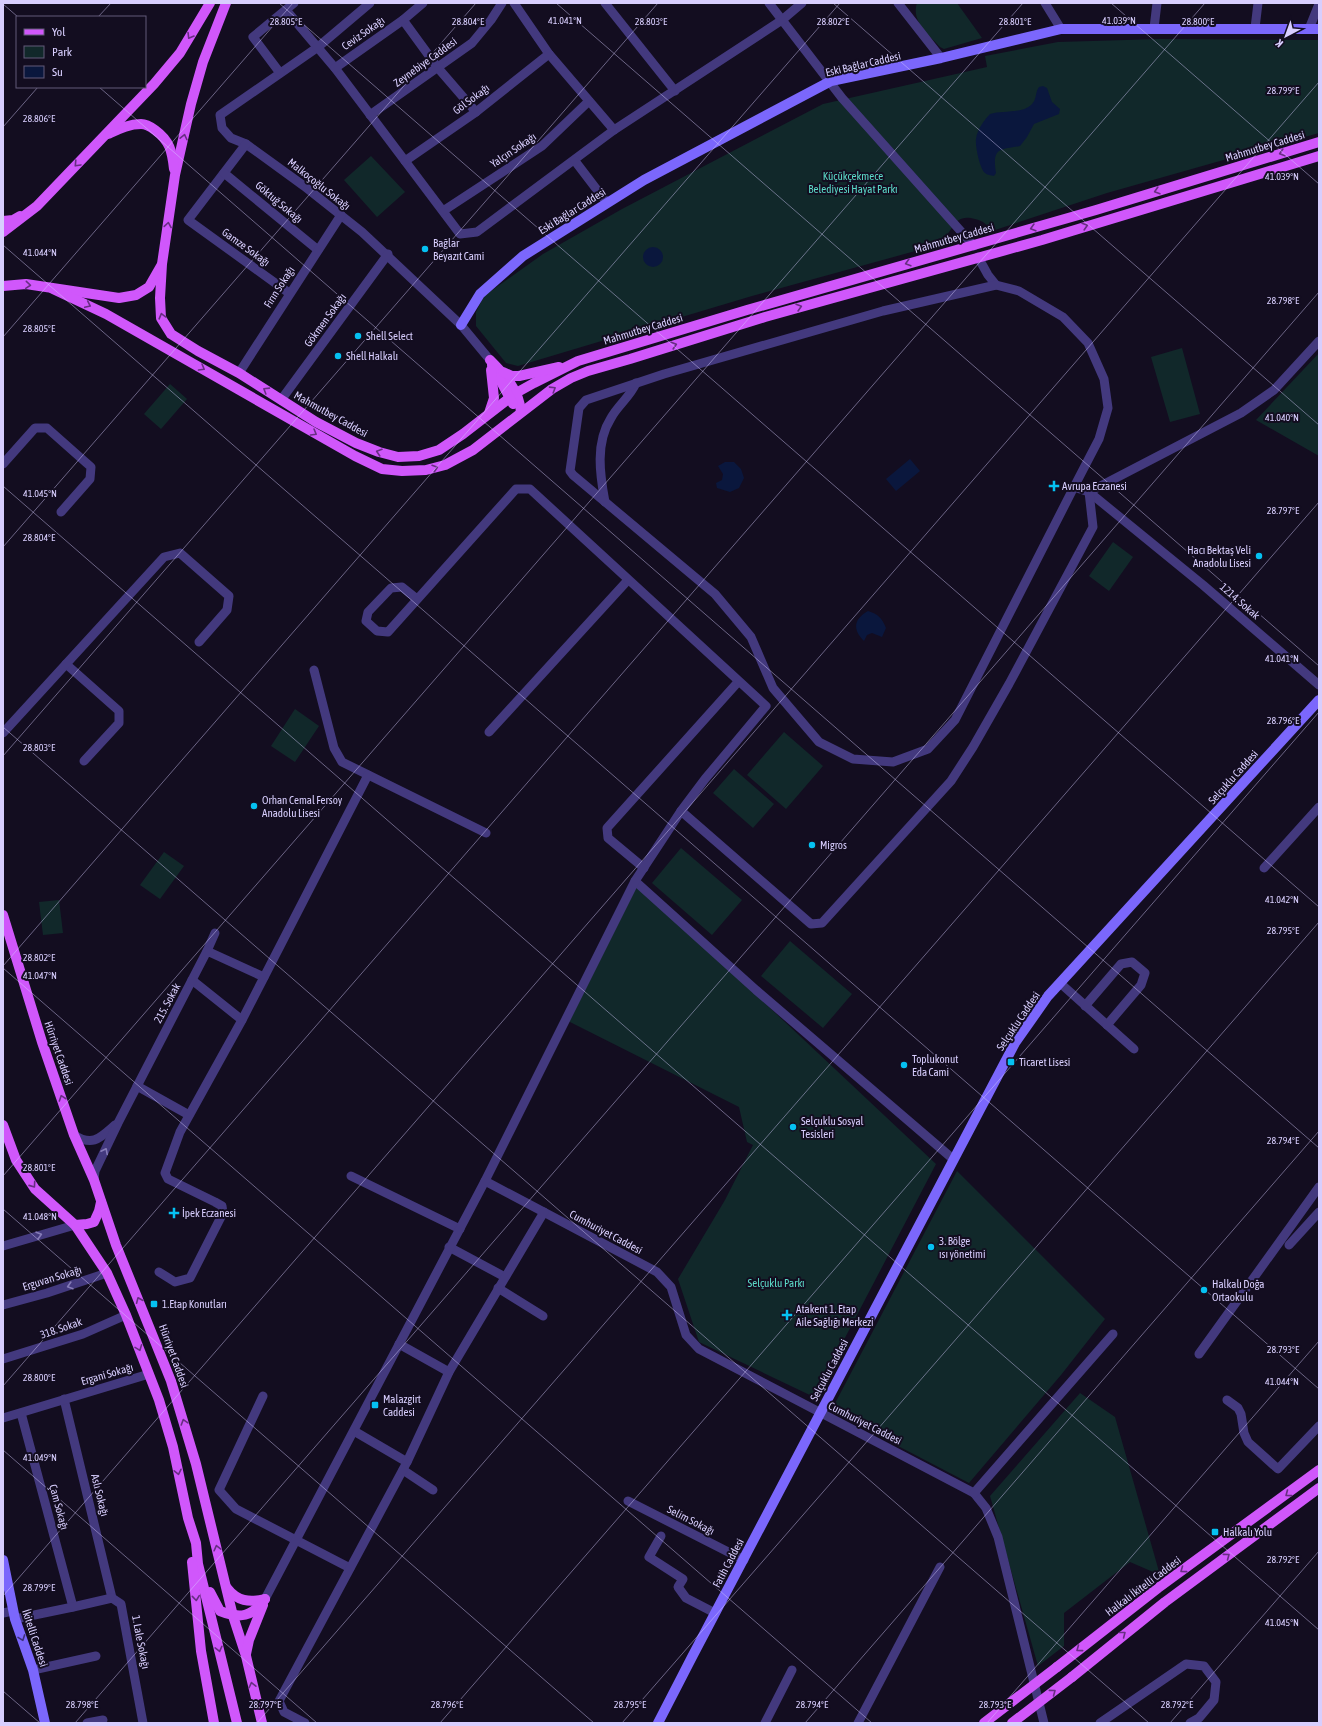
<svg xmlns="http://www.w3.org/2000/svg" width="1322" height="1726" viewBox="0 0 1322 1726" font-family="'Asap Condensed',sans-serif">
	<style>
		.green { fill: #11282a }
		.water { fill: #0a173d }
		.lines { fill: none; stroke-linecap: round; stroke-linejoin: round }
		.street { stroke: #43397e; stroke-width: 9 }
		.secondary { stroke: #7b67fc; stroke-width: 10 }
		.primary { stroke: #d057fb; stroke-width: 10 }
		.primary-bridge { stroke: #d057fb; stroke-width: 10 }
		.oneway { stroke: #682e83 }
		.oneway2 { stroke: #867cb8 }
		.oneway3 { stroke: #3d3178 }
		.ticks { fill: none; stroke: #d8cefe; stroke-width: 1; stroke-opacity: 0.45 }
		.poi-dot { fill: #05c1f2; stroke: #130d20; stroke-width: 1.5 }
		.labels { text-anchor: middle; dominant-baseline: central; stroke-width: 4; stroke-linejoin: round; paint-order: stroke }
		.street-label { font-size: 11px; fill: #d8cefe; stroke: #130d20 }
		.park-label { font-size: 11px; fill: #5cdcca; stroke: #130d20 }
		.poi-label { font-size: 11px; fill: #d8cefe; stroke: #130d20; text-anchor: start }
		.ticks-label { font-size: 10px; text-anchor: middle; fill: #d8cefe; stroke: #130d20; stroke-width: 4; stroke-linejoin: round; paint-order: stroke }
	</style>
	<rect width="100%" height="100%" fill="#130d20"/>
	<g class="green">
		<path d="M917 3H957L982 38 944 49 940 47C928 34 911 21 917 3Z"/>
		<path d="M1160 39 1319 40V133L1107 193 992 231C987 224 983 221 975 219 952 213 955 232 939 242 933 246 925 248 919 250L752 296 518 366 506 363 476 326V312L484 296 543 254 622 209 823 104 987 67 985 56 1058 42Z"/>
		<polygon points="371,156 405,192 377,217 344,180"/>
		<polygon points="1182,348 1200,414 1170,422 1151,357"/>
		<polygon points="1319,353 1319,456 1256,420"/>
		<polygon points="170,384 187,399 161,429 144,414"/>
		<polygon points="1113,542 1133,557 1109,591 1089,576"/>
		<polygon points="295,709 319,726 295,762 271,746"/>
		<polygon points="784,732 823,766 786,809 747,775"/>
		<polygon points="734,769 774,804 753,828 713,793"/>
		<polygon points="681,848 742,900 712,935 652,883"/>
		<polygon points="164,852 184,866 160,899 140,885"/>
		<polygon points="635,881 936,1164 814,1397 699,1342 678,1279 725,1200 753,1145 747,1142 739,1107 566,1020"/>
		<polygon points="59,900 63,933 43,935 39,902"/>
		<polygon points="790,941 852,994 823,1028 761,976"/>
		<polygon points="957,1171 1105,1319 1061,1375 969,1483 831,1411"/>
		<polygon points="1080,1393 1115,1417 1160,1575 1130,1562 1064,1613 1064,1646 1038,1666 990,1496"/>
	</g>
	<g class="water">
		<path d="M1043 86 1047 88 1052 102 1060 109 1059 114 1034 124 1027 137 1020 146C999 150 992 148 996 173L994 176C991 175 987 175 985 173 980 169 975 146 976 139 977 130 984 120 990 114 1003 110 1023 114 1032 104 1037 99 1035 92 1039 87Z"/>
		<circle cx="653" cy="257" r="10"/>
		<polygon points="910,459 920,471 896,491 886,479"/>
		<polygon points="725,462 734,462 741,469 744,478 739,488 730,492 717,488 716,483 722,480 723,474 718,466"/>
		<path d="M868 611C878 614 882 618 886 628L882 637 872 633 867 635 864 641C852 629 854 619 868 611Z"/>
	</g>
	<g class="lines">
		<g class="street">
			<polyline points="370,3 318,47 220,115 222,128 231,138 246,144 304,186 362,232 461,325 490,360"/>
			<polyline points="514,3 549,54 614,130"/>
			<polyline points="605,3 675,91"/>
			<polyline points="769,3 842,98 974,246"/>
			<polyline points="898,3 941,58"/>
			<polyline points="1045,3 1061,29"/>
			<polyline points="286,10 335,68 460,234 477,232 614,130 782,20 802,3"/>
			<polyline points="403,20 438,68 476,112"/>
			<polyline points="1154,28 1157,3"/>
			<polyline points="1255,28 1258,3"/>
			<polyline points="1309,29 1319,4"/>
			<polyline points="335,68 403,20 423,3"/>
			<polyline points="280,73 253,37 294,3"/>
			<polyline points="370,115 472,43 491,20 502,3"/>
			<polyline points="246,144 188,220 289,293"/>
			<polyline points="405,161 476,112 549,54"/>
			<polyline points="575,161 607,203"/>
			<polyline points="224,173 318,250"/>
			<polyline points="443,211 542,146 589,101"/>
			<polyline points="978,257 988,275 996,285"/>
			<polyline points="1319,341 1274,390 1241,413 1089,492 1203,585 1319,685"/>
			<polyline points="239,373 341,215"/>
			<polyline points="281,400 388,254"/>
			<polyline points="3,464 35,428 47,428 91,467 90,479 61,512"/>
			<path d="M605 502C600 475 595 443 611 418 618 405 630 397 636 383"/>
			<polyline points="66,664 119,711 119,723 84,761"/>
			<polyline points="314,670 334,748 342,762 486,833"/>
			<polyline points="489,732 628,580"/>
			<polyline points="3,733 164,557 180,553 229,596 227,610 199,642"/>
			<polyline points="681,811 811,924 822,923 951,781 973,747 1009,684 1093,527 1089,492 1074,487 1099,439 1108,408 1104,379 1088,343 1063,317 1019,291 996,285 883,311 664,374 586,400 579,408 570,471 573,475 715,594 751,637 773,688 819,742 853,759 893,762 928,749 955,720 1074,487"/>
			<polyline points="644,868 608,838 607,828 738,682"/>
			<polyline points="1264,868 1319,807"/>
			<polyline points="635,881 756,990 953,1159"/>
			<polyline points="207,951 215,933"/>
			<polyline points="192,980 242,1020"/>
			<polyline points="1060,983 1134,1049"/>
			<polyline points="1085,1006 1121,964 1132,962 1145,973 1141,985 1107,1025"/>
			<polyline points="137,1086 189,1115"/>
			<path d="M74 1135C93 1147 100 1138 115 1125"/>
			<polyline points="351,1176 460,1229"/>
			<polyline points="94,1180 95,1171 118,1123 207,951 264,977"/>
			<polyline points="485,1181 657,1272 671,1287 686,1335 699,1349 974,1493 986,1508 998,1537 1044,1723"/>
			<polyline points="1289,1245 1319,1212"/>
			<polyline points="3,1246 75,1225"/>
			<polyline points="449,1247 505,1277"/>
			<polyline points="159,1272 175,1282 190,1278 223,1213 222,1206 215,1202 168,1179 165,1173 180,1132 242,1020 368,775"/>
			<polyline points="498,1288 543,1316"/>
			<polyline points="3,1305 47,1293 107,1273"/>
			<polyline points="399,1344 449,1372"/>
			<polyline points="1199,1354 1319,1187"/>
			<polyline points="3,1359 83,1334 126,1315"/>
			<polyline points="263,1396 219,1490 236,1509 350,1568"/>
			<polyline points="64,1399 112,1598"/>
			<polyline points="1227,1400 1238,1408 1241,1414 1244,1433 1248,1442 1278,1469 1319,1426"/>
			<polyline points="21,1413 73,1607"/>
			<polyline points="3,1418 149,1374"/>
			<polyline points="354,1431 407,1462"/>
			<polyline points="403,1470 433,1490"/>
			<polyline points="974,1493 1113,1334"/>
			<polyline points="628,1501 744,1560"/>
			<polyline points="661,1536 649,1557 683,1579 678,1587 686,1598 715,1613"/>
			<polyline points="265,1599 485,1181 635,881 681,811 705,779 766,706 530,489 516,489 388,632 377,631 366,621 368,612 391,588 402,587 417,599"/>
			<polyline points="3,1613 13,1611"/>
			<polyline points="15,1619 73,1607 112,1598 121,1604 143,1723"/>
			<polyline points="33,1670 96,1656"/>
			<polyline points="87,1723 103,1720"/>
			<polyline points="305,1723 284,1712 279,1701 407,1462 449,1372 544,1212"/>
			<polyline points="765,1723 792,1670"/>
			<polyline points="858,1723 940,1567"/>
			<polyline points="1100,1723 1186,1664 1204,1666 1216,1682 1214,1700 1199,1718 1190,1723"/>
		</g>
		<g class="secondary">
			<polyline points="461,325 480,294 523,256 644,180 831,81 941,58 1061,29 1319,29"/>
			<polyline points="3,1560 15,1619 33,1670 45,1723"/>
			<polyline points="658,1723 692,1657 1015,1043 1048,996 1319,700"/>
		</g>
		<g class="primary">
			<polyline points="226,3 203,62 191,104 175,175 162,264 160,298 161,318 171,334 198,351 239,373 316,422 356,443 379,452 398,457 419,456 439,450 463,434 516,393 534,383 578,361 747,310 1096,210 1319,142"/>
			<path d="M108 134C119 129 129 124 141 124 145 124 151 127 155 130 170 141 172 151 174 169"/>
			<polyline points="3,221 13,220 20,216"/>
			<polyline points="3,232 37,206 154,84 180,53 210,3"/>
			<polyline points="3,286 26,284 119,298 136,295 149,287 161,266"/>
			<polyline points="53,289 106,314 355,456 382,469 402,471 426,470 445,465 473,450 552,389 571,378 588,371 630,359 765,317 1042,240 1319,156"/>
			<path d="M490 360C505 375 519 390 521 412"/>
			<polyline points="492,365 513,404"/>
			<polyline points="503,372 512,376 519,376 559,367"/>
			<polyline points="489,413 494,398 491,370"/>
			<polyline points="3,915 42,1042 74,1135 94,1180 116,1245 171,1381 196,1464 233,1616 246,1656 262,1723"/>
			<polyline points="3,1125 16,1160 35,1189 75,1225 107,1273 126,1315 159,1400 173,1447 188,1518 196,1543 198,1564 237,1723"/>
			<polyline points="75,1225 87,1224 94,1222 99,1211 101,1202"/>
			<polyline points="192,1562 201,1651 214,1723"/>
			<path d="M227 1588C237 1601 249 1603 265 1599"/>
			<path d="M210 1592 220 1611C240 1619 252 1617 265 1599"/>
			<polyline points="246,1654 249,1640 263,1605"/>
			<polyline points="1057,1667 1158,1588 1319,1470"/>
			<polyline points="1072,1677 1165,1602 1319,1488"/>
		</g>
		<g class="primary-bridge">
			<polyline points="984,1723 1057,1667"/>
			<polyline points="1012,1723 1072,1677"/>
		</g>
	</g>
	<defs><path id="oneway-chevron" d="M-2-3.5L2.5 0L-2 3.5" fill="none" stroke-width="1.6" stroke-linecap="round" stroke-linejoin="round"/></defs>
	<g class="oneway">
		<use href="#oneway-chevron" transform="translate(190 36) rotate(121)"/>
		<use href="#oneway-chevron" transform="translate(184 137) rotate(-77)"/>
		<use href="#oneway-chevron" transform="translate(1282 153) rotate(163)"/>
		<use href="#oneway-chevron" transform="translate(77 164) rotate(133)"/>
		<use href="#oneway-chevron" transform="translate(1157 191) rotate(163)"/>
		<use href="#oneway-chevron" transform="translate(168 225) rotate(-81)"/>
		<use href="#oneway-chevron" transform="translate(1085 226) rotate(-17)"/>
		<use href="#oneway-chevron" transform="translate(1033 228) rotate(164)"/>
		<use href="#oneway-chevron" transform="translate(908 263) rotate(164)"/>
		<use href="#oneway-chevron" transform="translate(28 285) rotate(5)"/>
		<use href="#oneway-chevron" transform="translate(88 305) rotate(25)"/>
		<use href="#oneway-chevron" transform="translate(799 307) rotate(-16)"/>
		<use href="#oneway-chevron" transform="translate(162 316) rotate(-105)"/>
		<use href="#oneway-chevron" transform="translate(674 345) rotate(-17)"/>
		<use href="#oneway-chevron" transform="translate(202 368) rotate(30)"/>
		<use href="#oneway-chevron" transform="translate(553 389) rotate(-32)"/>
		<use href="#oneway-chevron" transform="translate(266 390) rotate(-148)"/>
		<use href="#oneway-chevron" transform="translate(314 433) rotate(30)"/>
		<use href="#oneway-chevron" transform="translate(379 452) rotate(-162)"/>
		<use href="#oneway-chevron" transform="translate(435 468) rotate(-17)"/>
		<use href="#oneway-chevron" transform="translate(62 1098) rotate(-109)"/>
		<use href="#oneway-chevron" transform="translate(33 1185) rotate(55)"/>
		<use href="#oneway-chevron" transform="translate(139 1300) rotate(-113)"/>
		<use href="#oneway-chevron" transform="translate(139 1348) rotate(69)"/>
		<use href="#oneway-chevron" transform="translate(184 1422) rotate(-107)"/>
		<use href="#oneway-chevron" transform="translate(178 1472) rotate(78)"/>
		<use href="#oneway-chevron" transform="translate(1288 1494) rotate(143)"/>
		<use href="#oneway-chevron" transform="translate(217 1548) rotate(-104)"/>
		<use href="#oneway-chevron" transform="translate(1227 1556) rotate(-37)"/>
		<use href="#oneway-chevron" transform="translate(1183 1570) rotate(144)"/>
		<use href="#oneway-chevron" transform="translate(196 1598) rotate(84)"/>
		<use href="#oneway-chevron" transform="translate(1123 1634) rotate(-38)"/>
		<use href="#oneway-chevron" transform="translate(219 1649) rotate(76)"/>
		<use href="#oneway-chevron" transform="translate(1079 1649) rotate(143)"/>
		<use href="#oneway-chevron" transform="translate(252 1685) rotate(-103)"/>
		<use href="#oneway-chevron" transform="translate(1053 1692) rotate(-37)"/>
	</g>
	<g class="oneway2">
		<use href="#oneway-chevron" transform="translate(105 1151) rotate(-63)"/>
		<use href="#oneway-chevron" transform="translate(39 1235) rotate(-16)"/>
		<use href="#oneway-chevron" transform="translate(70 1286) rotate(163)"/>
	</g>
	<use class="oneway3" href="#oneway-chevron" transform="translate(22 1638) rotate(70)"/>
	<path class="ticks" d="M279 3 1319 907M556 3 1319 666M833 3 1319 425M1111 3 1319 184M3 4 18 17M98 17 111 3M99 87 1319 1148M3 127 38 87M3 245 1319 1389M3 337 293 3M3 486 1319 1630M3 547 476 3M3 727 1149 1723M3 756 658 3M3 966 840 3M3 968 872 1723M3 1176 1023 3M3 1209 594 1723M3 1386 1205 3M3 1450 317 1723M3 1596 1319 82M3 1691 40 1723M75 1723 1319 292M257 1723 1319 502M440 1723 1319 712M622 1723 1319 922M805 1723 1319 1131M987 1723 1319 1341M1170 1723 1319 1551"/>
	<g class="poi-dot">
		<circle cx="425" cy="249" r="4"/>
		<circle cx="358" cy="336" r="4"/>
		<circle cx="338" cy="356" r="4"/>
		<path d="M1052 480h4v4h4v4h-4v4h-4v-4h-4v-4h4z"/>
		<circle cx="1259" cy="556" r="4"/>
		<circle cx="254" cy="806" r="4"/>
		<circle cx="812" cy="845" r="4"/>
		<rect x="1007" y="1058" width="8" height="8" rx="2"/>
		<circle cx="904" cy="1065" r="4"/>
		<circle cx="793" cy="1127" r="4"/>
		<path d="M172 1207h4v4h4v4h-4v4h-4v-4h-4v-4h4z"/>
		<circle cx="931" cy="1247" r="4"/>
		<circle cx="1204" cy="1290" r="4"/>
		<rect x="150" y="1300" width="8" height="8" rx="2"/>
		<path d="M785 1309h4v4h4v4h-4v4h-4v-4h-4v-4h4z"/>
		<rect x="371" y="1401" width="8" height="8" rx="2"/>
		<rect x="1211" y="1528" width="8" height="8" rx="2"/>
	</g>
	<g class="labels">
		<g class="street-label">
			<text transform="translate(363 33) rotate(-35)">Ceviz Sokağı</text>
			<text transform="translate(425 62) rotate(-36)">Zeynebiye Caddesi</text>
			<text transform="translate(863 64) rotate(-13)">Eski Bağlar Caddesi</text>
			<text transform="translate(471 99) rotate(-37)">Göl Sokağı</text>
			<text transform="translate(1265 146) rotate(-17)">Mahmutbey Caddesi</text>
			<text transform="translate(513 150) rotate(-34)">Yalçın Sokağı</text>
			<text transform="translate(319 184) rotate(38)">Malkoçoğlu Sokağı</text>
			<text transform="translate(279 202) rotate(40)">Göktuğ Sokağı</text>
			<text transform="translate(572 211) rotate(-32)">Eski Bağlar Caddesi</text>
			<text transform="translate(954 238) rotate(-16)">Mahmutbey Caddesi</text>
			<text transform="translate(246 247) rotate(36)">Gamze Sokağı</text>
			<text transform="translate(279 287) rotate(-57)">Fırın Sokağı</text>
			<text transform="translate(325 320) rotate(-54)">Gökmen Sokağı</text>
			<text transform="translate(643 329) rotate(-17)">Mahmutbey Caddesi</text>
			<text transform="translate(331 414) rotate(29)">Mahmutbey Caddesi</text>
			<text transform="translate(1240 601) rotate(41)">1214. Sokak</text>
			<text transform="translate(1233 777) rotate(-48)">Selçuklu Caddesi</text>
			<text transform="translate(167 1003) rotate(-62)">215. Sokak</text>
			<text transform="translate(1018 1021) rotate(-56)">Selçuklu Caddesi</text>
			<text transform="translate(59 1053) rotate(71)">Hürriyet Caddesi</text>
			<text transform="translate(606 1232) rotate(28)">Cumhuriyet Caddesi</text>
			<text transform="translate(52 1278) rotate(-17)">Erguvan Sokağı</text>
			<text transform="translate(61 1328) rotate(-19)">318. Sokak</text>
			<text transform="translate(174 1356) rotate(70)">Hürriyet Caddesi</text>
			<text transform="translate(829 1370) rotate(-62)">Selçuklu Caddesi</text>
			<text transform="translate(107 1374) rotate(-16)">Ergani Sokağı</text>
			<text transform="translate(865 1423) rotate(27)">Cumhuriyet Caddesi</text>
			<text transform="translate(100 1495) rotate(76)">Aslı Sokağı</text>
			<text transform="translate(59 1507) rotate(75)">Çam Sokağı</text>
			<text transform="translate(691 1520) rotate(27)">Selim Sokağı</text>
			<text transform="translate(728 1563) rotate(-62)">Fatih Caddesi</text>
			<text transform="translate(1143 1586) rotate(-37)">Halkalı İkitelli Caddesi</text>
			<text transform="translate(35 1638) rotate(72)">İkitelli Caddesi</text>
			<text transform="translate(141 1642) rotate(79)">1. Lale Sokağı</text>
		</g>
		<g class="park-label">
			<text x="853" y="176">Küçükçekmece<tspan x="853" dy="13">Belediyesi Hayat Parkı</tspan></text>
			<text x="776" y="1283">Selçuklu Parkı</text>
		</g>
		<g class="poi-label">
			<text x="433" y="243">Bağlar<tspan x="433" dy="13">Beyazıt Cami</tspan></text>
			<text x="366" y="336">Shell Select</text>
			<text x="346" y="356">Shell Halkalı</text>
			<text x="1062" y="486">Avrupa Eczanesi</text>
			<text x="1251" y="550" text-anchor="end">Hacı Bektaş Veli<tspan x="1251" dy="13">Anadolu Lisesi</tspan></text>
			<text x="262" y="800">Orhan Cemal Fersoy<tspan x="262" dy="13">Anadolu Lisesi</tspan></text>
			<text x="820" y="845">Migros</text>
			<text x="912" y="1059">Toplukonut<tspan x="912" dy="13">Eda Cami</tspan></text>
			<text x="1019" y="1062">Ticaret Lisesi</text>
			<text x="801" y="1121">Selçuklu Sosyal<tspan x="801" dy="13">Tesisleri</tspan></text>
			<text x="182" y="1213">İpek Eczanesi</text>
			<text x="939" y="1241">3. Bölge<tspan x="939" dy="13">ısı yönetimi</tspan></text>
			<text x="1212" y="1284">Halkalı Doğa<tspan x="1212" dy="13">Ortaokulu</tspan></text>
			<text x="162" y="1304">1.Etap Konutları</text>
			<text x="796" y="1309">Atakent 1. Etap<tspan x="796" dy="13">Aile Sağlığı Merkezi</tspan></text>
			<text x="383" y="1399">Malazgirt<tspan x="383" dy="13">Caddesi</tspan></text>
			<text x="1223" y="1532">Halkalı Yolu</text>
		</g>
	</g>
	<g class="ticks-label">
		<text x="565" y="24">41.041°N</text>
		<text x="1119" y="24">41.039°N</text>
		<text x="286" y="25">28.805°E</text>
		<text x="468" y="25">28.804°E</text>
		<text x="651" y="25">28.803°E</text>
		<text x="833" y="25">28.802°E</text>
		<text x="1015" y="25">28.801°E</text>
		<text x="1198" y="25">28.800°E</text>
		<text x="1283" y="94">28.799°E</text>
		<text x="39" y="122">28.806°E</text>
		<text x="1282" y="180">41.039°N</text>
		<text x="40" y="256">41.044°N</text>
		<text x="1283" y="304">28.798°E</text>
		<text x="39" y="332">28.805°E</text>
		<text x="1282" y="421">41.040°N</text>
		<text x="40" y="497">41.045°N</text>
		<text x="1283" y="514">28.797°E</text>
		<text x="39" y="541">28.804°E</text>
		<text x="1282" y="662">41.041°N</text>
		<text x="1283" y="724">28.796°E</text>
		<text x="39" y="751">28.803°E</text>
		<text x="1282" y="903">41.042°N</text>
		<text x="1283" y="934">28.795°E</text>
		<text x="39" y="961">28.802°E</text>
		<text x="40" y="979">41.047°N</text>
		<text x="1283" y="1144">28.794°E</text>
		<text x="39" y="1171">28.801°E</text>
		<text x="40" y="1220">41.048°N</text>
		<text x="1283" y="1353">28.793°E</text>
		<text x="39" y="1381">28.800°E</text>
		<text x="1282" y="1385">41.044°N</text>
		<text x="40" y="1461">41.049°N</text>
		<text x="1283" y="1563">28.792°E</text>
		<text x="39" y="1591">28.799°E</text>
		<text x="1282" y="1626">41.045°N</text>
		<text x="82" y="1708">28.798°E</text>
		<text x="265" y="1708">28.797°E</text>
		<text x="447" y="1708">28.796°E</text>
		<text x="630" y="1708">28.795°E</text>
		<text x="812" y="1708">28.794°E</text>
		<text x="995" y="1708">28.793°E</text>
		<text x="1177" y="1708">28.792°E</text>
	</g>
	<rect width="1322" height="1726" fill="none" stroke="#d8cefe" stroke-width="8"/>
	<rect x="16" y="16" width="130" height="72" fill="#130d20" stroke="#625a79"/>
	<rect x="24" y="29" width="20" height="6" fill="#d057fb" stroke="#625a79"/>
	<text x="52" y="36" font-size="12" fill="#d8cefe">Yol</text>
	<rect x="24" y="46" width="20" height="12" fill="#11282a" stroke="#625a79"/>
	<text x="52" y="56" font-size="12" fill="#d8cefe">Park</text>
	<rect x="24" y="66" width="20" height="12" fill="#0a173d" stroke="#625a79"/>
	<text x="52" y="76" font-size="12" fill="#d8cefe">Su</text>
	<g transform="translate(1286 36) rotate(221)" stroke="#130d20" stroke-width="3" paint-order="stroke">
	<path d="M0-3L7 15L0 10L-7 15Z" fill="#d8cefe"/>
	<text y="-6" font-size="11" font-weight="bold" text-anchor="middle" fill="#d8cefe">K</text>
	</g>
</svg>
